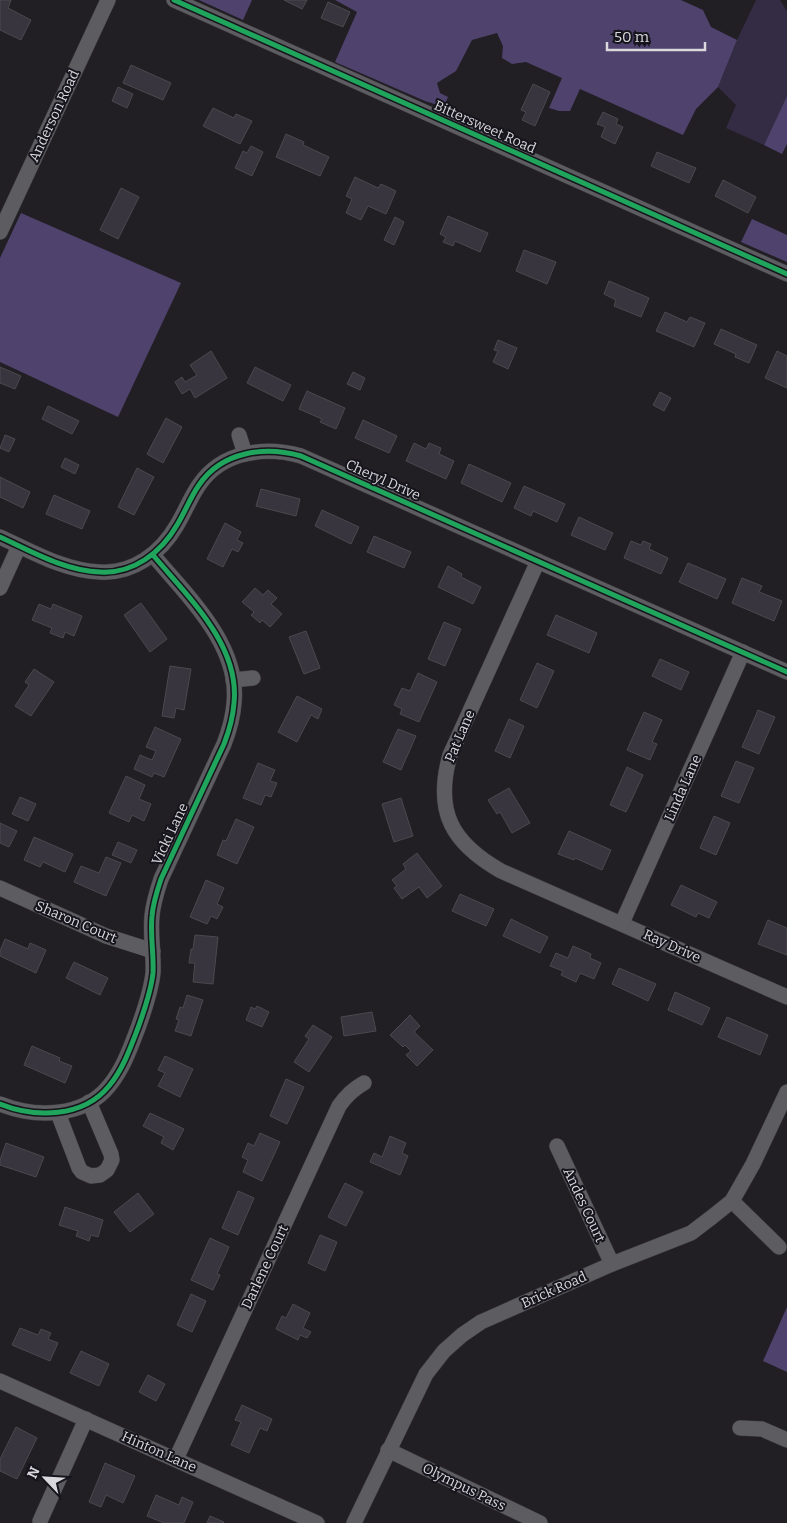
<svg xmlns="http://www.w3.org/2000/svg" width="787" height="1523" viewBox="0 0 787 1523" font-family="Bitter,serif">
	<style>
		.green { fill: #332c44 }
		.forest { fill: #4f426c }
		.building { fill: #38353e; stroke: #4b494e }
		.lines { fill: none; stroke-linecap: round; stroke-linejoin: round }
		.minor-casing { stroke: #3c3a3f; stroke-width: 16 }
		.minor { stroke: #5d5c60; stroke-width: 15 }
		.cycleway-casing { stroke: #16141c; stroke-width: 8 }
		.cycleway { stroke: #20a55d; stroke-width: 5 }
		.labels { text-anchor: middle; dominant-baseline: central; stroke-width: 4; stroke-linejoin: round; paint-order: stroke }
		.street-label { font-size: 14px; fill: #d9d8dd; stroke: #16141c }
	</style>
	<rect width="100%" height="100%" fill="#211f24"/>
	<polygon class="green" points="756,0 780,0 787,11 787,96 764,145 726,128 736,105 718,87 737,40"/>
	<g class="forest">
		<polygon points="199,0 252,0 243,20"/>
		<polygon points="335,0 681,0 703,10 711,27 737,40 718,87 696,109 683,135 580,89 570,111 559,111 549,108 562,78 526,62 512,64 502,58 503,46 497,33 472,40 456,71 437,83 440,93 448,97 444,107 425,101 335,62 357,12"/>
		<polygon points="787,96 787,144 782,154 764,145"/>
		<polygon points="21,213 181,283 118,417 0,362 0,258"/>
		<polygon points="752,219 787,235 787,262 741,242"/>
		<polygon points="787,1307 787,1372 763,1361"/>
	</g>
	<g class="building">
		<polygon points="0,0 11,0 8,8 31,20 21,40 0,30"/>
		<polygon points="284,0 307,0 302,9"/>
		<polygon points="328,2 350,12 343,27 321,18"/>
		<polygon points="131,65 171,83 163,100 123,83"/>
		<polygon points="533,84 550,92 535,126 522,120 526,112 521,110"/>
		<polygon points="118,87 133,94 127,108 112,101"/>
		<polygon points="213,108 234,118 236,114 252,121 240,144 203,126"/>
		<polygon points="603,112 618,119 616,124 623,127 615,144 601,137 605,127 597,124"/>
		<polygon points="286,134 304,142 303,145 329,157 320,176 276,157"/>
		<polygon points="251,146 263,152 252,176 235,168 243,151 247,153"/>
		<polygon points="657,152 696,168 689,183 651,166"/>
		<polygon points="355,177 378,188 381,184 396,191 386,214 368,206 361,220 346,213 352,199 346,196"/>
		<polygon points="723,180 756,197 748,213 715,196"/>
		<polygon points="121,188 139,197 118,239 100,230"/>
		<polygon points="448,216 488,233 480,252 455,241 453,246 443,242 446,237 440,234"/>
		<polygon points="395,217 404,222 394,245 384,240"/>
		<polygon points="524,250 556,262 547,284 516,271"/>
		<polygon points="609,281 649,298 641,317 614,306 616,300 604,294"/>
		<polygon points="665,312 687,322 690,317 705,323 694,347 656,331"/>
		<polygon points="721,329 757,345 749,363 735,357 736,354 714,344"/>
		<polygon points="498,340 517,348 508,369 493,362 498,351 494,350"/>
		<polygon points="211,351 227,378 195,398 190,389 182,394 175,382 182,377 185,382 197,375 190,365"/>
		<polygon points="777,351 787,356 787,388 765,378"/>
		<polygon points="0,367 21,376 15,389 0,383"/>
		<polygon points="255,367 291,385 283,401 247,383"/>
		<polygon points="353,372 365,378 360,390 347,384"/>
		<polygon points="307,391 345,408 336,429 320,422 322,419 299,409"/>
		<polygon points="660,392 671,398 664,411 653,405"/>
		<polygon points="48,406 79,421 72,434 42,419"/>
		<polygon points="166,418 182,427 163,463 147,454"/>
		<polygon points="363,420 397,436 389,453 355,438"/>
		<polygon points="5,435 15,439 9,452 0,448"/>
		<polygon points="414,443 426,449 429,443 441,448 439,454 454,461 446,479 406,461"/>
		<polygon points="65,458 79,465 75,474 61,467"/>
		<polygon points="469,464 511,483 502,502 461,483"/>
		<polygon points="137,468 154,477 134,515 118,507"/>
		<polygon points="0,477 30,492 23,508 0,497"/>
		<polygon points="524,486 565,504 557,522 533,511 531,516 514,508"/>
		<polygon points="261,489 300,499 296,516 256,506"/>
		<polygon points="54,495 90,511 82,529 46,514"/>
		<polygon points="322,510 359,527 351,544 315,526"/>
		<polygon points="579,517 613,533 605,550 571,535"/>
		<polygon points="225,523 241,532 237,540 243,543 238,552 232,549 223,567 207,559"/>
		<polygon points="374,536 411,552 404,568 367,552"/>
		<polygon points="631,541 641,545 643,541 651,544 649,549 668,558 661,574 624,558"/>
		<polygon points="688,563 726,579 717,599 679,582"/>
		<polygon points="448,566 462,574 461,577 481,587 473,604 438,587"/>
		<polygon points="742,578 762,586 759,592 782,601 774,621 732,603"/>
		<polygon points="255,588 263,595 268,590 277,598 271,604 282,614 270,627 262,620 260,623 251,615 254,612 242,602"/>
		<polygon points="141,603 167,639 150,652 124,615"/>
		<polygon points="39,604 51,609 53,604 82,616 74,636 65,632 63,638 50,633 52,628 32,620"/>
		<polygon points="556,615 597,633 589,653 547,635"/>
		<polygon points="444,622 461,629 445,666 428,659"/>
		<polygon points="306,631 320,668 304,674 289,637"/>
		<polygon points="660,659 689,672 681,690 652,676"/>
		<polygon points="537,663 554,671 537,708 520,700"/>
		<polygon points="170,666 191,669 184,710 176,708 174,718 162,716"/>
		<polygon points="34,669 54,682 31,716 15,706 29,685 25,682"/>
		<polygon points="418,673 437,682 419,722 400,714 402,709 394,705 402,688 410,691"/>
		<polygon points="297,696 322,709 318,719 311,715 297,742 278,732"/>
		<polygon points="758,710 775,717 759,754 742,747"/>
		<polygon points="644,712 662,720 652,742 657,744 650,760 627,750"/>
		<polygon points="509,719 524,726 510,758 495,751"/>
		<polygon points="155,727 181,739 164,777 154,773 152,777 134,769 140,755 152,760 156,751 146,747"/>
		<polygon points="398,729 416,736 401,770 383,762"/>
		<polygon points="736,761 754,768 739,803 721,796"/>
		<polygon points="258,763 275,770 270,781 277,783 271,797 265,795 261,805 243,798"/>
		<polygon points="627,767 643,775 626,812 610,805"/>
		<polygon points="126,776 145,785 139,799 151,804 144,821 132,815 129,822 109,813"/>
		<polygon points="509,788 530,823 512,833 500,812 497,814 488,800"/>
		<polygon points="20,797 36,804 28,821 12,814"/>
		<polygon points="401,798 413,836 394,842 382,804"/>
		<polygon points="714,816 730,823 716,855 700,848"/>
		<polygon points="236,819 254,827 237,864 217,855 223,840 226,841"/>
		<polygon points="0,823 17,831 9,847 0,843"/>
		<polygon points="569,831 611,850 602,870 575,858 574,860 558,854"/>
		<polygon points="34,837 73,854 65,872 43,862 40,867 24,860"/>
		<polygon points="118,842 137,850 131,863 112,855"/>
		<polygon points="417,853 442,886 427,898 419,887 402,899 394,888 397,886 392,880 406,869 403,864"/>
		<polygon points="106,857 121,863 106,896 74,882 81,866 99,873"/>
		<polygon points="206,880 224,888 217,904 223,907 217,919 211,916 207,924 190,917"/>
		<polygon points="681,885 717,902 709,918 698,913 696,917 671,905"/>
		<polygon points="460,894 494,909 486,926 452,911"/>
		<polygon points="511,919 548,937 540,953 503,936"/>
		<polygon points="768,920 787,928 787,955 758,944"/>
		<polygon points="195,935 218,937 213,984 193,982 195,963 189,963 191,949 193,949"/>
		<polygon points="5,939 28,949 30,943 46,950 36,973 0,956 0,951"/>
		<polygon points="573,946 591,954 590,958 601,963 594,979 580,973 576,982 561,975 563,971 550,966 556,953 568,958"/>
		<polygon points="74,962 108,978 100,995 66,978"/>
		<polygon points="619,968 656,984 648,1001 612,984"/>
		<polygon points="675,992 710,1008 702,1025 668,1010"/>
		<polygon points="187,995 203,1000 191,1036 175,1031 179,1020 176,1019 180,1007 183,1008"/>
		<polygon points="257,1006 269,1012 262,1027 246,1020 251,1007 255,1009"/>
		<polygon points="372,1012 376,1031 344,1036 341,1017"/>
		<polygon points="410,1015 420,1026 414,1032 433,1050 417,1066 406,1055 411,1051 405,1045 403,1047 390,1035"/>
		<polygon points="727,1017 768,1035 760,1055 718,1037"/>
		<polygon points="313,1025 332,1037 309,1072 294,1062 309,1039 305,1036"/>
		<polygon points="32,1046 60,1058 59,1061 72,1066 65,1083 24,1065"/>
		<polygon points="165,1056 193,1069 180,1097 158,1086 165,1073 158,1070"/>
		<polygon points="286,1079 304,1087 287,1124 270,1116"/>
		<polygon points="150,1113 184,1129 173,1150 161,1143 164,1137 143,1126"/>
		<polygon points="260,1133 280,1142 262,1181 243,1172 248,1160 242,1157 248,1143 254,1146"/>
		<polygon points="390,1136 406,1143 402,1153 408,1156 400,1175 370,1162 374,1153 382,1157"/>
		<polygon points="6,1143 44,1157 36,1177 0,1165 0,1160"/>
		<polygon points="345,1183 363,1192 346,1226 328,1217"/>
		<polygon points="238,1191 254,1198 238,1235 222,1228"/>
		<polygon points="138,1193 154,1214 130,1232 114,1212"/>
		<polygon points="65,1207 103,1220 98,1237 91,1235 89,1241 76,1236 78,1231 59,1225"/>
		<polygon points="320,1235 337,1242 325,1271 308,1263"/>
		<polygon points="210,1238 229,1247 217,1274 220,1275 213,1290 191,1280"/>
		<polygon points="191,1294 206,1301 192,1332 177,1325"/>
		<polygon points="293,1304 310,1313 303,1328 311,1332 307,1338 300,1335 298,1340 276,1329 282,1316 286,1318"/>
		<polygon points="20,1328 38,1335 41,1329 51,1333 48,1339 58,1343 50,1361 12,1345"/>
		<polygon points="81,1351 109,1364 99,1386 70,1373"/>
		<polygon points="148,1375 165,1384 156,1401 139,1392"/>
		<polygon points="242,1405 272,1419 267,1431 260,1428 249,1453 231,1445 241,1422 235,1420"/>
		<polygon points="16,1427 37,1438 17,1479 0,1471 0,1459"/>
		<polygon points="105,1463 135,1476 123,1503 106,1495 101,1507 89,1502"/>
		<polygon points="156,1495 179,1505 182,1497 193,1502 184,1523 164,1523 147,1516"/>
		<polygon points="210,1516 224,1522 223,1523 207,1523"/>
	</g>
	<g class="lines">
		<g class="minor-casing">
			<g id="minor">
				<polyline points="174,0 787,274"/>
				<polyline points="0,232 108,0"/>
				<polyline points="239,435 245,454"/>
				<path d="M0 537C31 551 65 571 100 572 133 574 161 553 177 525 185 512 190 498 199 485 222 451 265 446 301 456L787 672"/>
				<path d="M538 561 450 755C434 812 452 843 501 871L787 997"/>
				<polyline points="0,588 19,546"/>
				<polyline points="233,680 253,678"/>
				<polyline points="0,888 106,936 153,951"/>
				<polyline points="622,923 743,652"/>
				<path d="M0 1104C35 1118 83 1118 109 1086 123 1069 130 1049 138 1028 144 1011 151 992 153 973 154 954 150 935 152 916 153 903 157 891 161 879L224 744C229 731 233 718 234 703 240 645 188 597 153 555"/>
				<polyline points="58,1113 79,1168 82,1172 91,1176 100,1175 107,1170 112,1160 111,1154 89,1102"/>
				<polyline points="557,1146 612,1264"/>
				<polyline points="732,1201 779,1247"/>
				<polyline points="0,1381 317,1523"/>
				<polyline points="740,1428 762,1429 787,1440"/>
				<polyline points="388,1450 540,1523"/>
				<path d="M176 1459 339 1106C346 1096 353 1089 364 1083"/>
				<polyline points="40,1521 86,1419"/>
				<polyline points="354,1523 426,1374 444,1351 462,1335 481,1322 612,1264 691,1233 712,1217 732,1201 753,1164 787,1092"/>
			</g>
		</g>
		<use href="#minor" class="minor"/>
		<g class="cycleway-casing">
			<g id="cycleway">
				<polyline points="174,0 787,274"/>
				<path d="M0 537C31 551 65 571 100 572 133 574 161 553 177 525 185 512 190 498 199 485 222 451 265 446 301 456L787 672"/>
				<path d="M0 1104C35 1118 83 1118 109 1086 123 1069 130 1049 138 1028 144 1011 151 992 153 973 154 954 150 935 152 916 153 903 157 891 161 879L224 744C229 731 233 718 234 703 240 645 188 597 153 555"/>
			</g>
		</g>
		<use href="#cycleway" class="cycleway"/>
	</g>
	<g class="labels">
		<g class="street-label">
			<text transform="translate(54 116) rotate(-65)">Anderson Road</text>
			<text transform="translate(485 127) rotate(24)">Bittersweet Road</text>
			<text transform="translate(383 480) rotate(24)">Cheryl Drive</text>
			<text transform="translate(460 736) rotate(-67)">Pat Lane</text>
			<text transform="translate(683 788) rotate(-66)">Linda Lane</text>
			<text transform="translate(170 834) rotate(-65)">Vicki Lane</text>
			<text transform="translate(76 922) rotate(23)">Sharon Court</text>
			<text transform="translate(672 946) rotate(24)">Ray Drive</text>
			<text transform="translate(584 1205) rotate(65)">Andes Court</text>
			<text transform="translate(265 1267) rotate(-65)">Darlene Court</text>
			<text transform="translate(554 1290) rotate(-24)">Brick Road</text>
			<text transform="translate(159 1452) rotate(24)">Hinton Lane</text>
			<text transform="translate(464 1487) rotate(26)">Olympus Pass</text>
		</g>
	</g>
	<g transform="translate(45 1478) rotate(295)" stroke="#16141c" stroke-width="4" paint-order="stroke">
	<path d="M0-4L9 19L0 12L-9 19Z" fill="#d9d8dd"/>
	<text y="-8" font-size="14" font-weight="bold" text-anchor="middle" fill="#d9d8dd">N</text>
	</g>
	<path d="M607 42v8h98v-8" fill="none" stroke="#d9d8dd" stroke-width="2.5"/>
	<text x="614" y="42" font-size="15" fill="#d9d8dd" stroke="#16141c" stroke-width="4" paint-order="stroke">50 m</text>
</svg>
